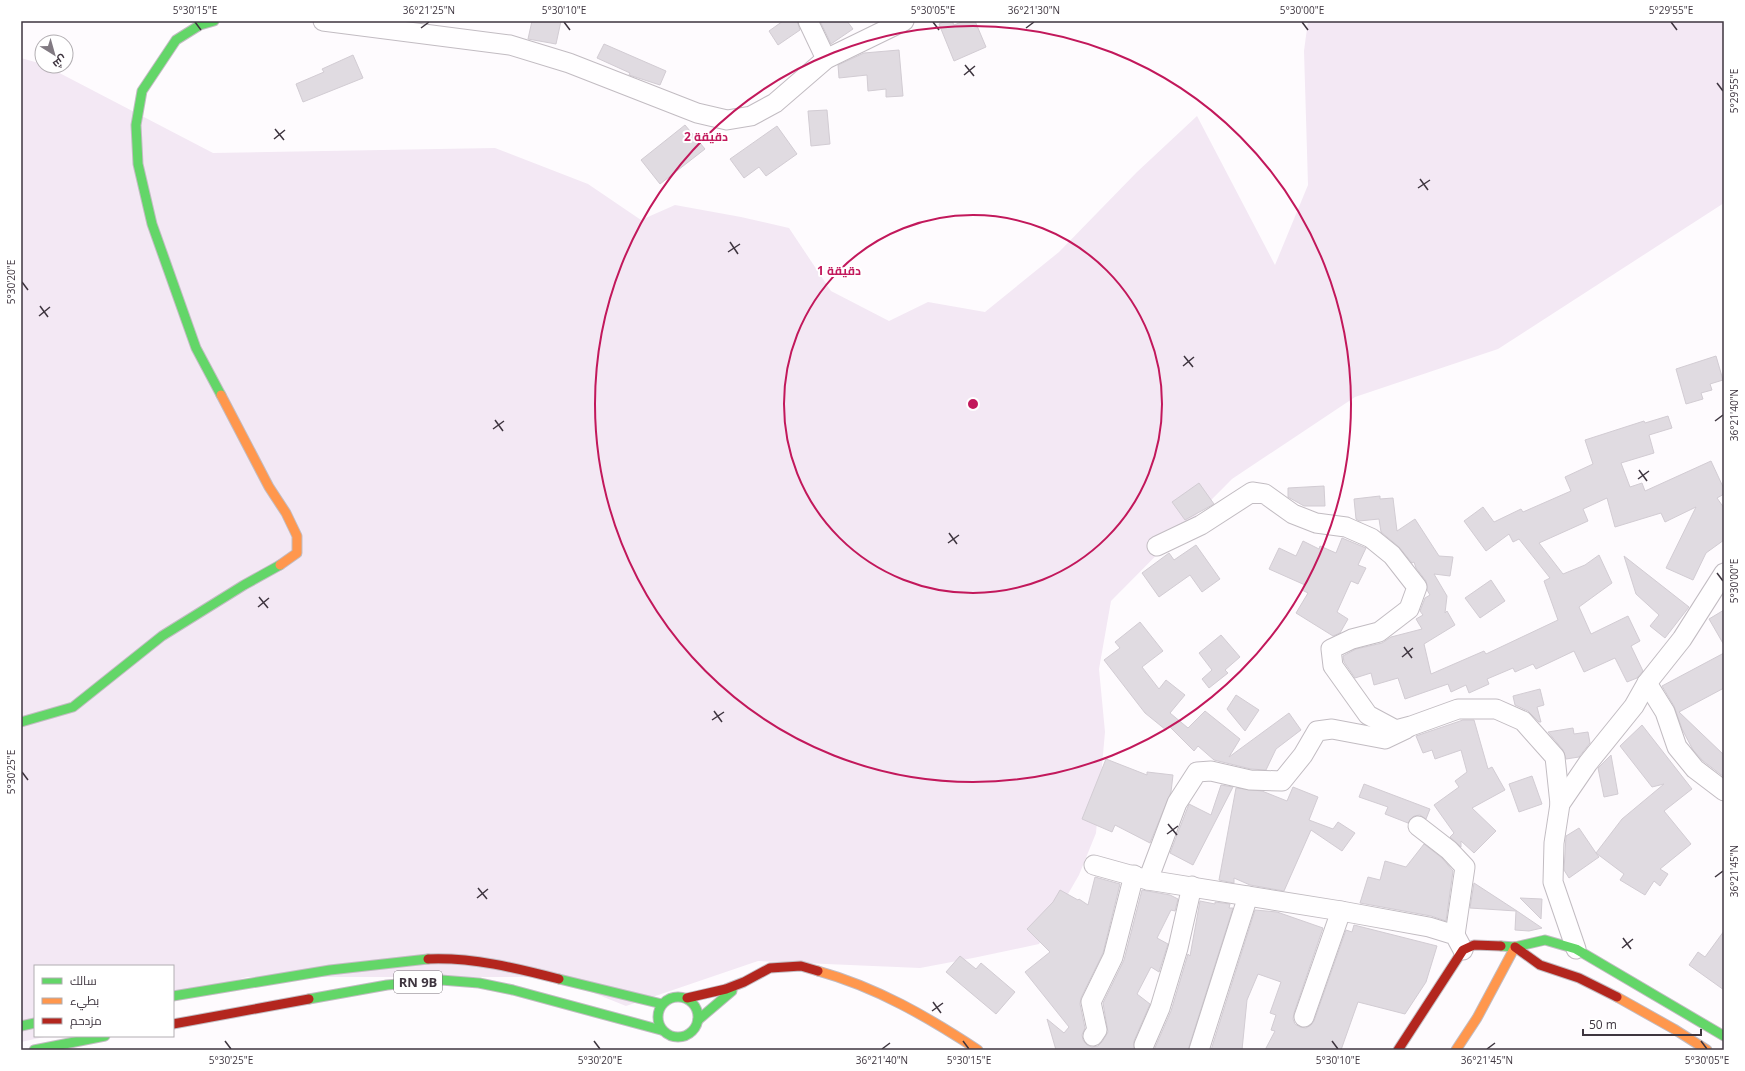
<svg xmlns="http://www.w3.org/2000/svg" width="1745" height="1071" viewBox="0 0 1745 1071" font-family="'Open Sans',Cairo,sans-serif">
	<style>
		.green { fill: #f3e8f4 }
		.building { fill: #e0dbe1; stroke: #d2ccd3 }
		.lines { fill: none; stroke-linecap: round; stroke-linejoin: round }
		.street-casing { stroke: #c2bcc2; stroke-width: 21 }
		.fast-casing { stroke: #c2bcc2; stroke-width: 11 }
		.slow-casing { stroke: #c2bcc2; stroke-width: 11 }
		.jam-casing { stroke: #c2bcc2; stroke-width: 11 }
		.street { stroke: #fffeff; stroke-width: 19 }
		.fast { stroke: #63d668; stroke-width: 9 }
		.slow { stroke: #ff974d; stroke-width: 9 }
		.jam { stroke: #b3261e; stroke-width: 9 }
		.ticks { fill: none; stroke: #3e353f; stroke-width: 1.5 }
		.ring { fill: none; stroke: #c2185b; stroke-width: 2 }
		.labels { text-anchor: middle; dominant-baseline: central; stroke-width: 4; stroke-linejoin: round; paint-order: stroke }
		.shield { fill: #fff; stroke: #787279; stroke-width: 1 }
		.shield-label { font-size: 13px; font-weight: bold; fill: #3e353f }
		.centre { fill: #c2185b; stroke: #fff; stroke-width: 2 }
		.ring-label { font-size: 12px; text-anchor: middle; font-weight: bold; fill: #c2185b; stroke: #fff; stroke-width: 4; stroke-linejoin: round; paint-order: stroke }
		.neatline { fill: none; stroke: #3e353f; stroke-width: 1.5 }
		.ticks-label { font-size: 10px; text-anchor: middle; fill: #3e353f }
	</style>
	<rect width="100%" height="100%" fill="#fefbfe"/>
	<polygon class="green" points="1308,21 1724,21 1724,203 1498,349 1355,397 1232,479 1111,601 1099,669 1105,732 1096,833 1079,875 1039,944 973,958 920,968 758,961 626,1006 554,977 247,977 173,999 173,966 35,966 35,1036 49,1036 21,1042 21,58 42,64 42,66 46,66 213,153 495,148 588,184 641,220 675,205 741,217 789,228 831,291 889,321 928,302 985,312 1059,252 1137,172 1197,116 1275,265 1308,185 1304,51"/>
	<g class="building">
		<polygon points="532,21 561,21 556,44 528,39"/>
		<polygon points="783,21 797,21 800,30 778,45 769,31"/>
		<polygon points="820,21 847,21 853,29 831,44"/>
		<polygon points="946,21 952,21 954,25 964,21 975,21 986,47 954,61 939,24"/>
		<polygon points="604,44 666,71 660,85 629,75 630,73 597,58"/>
		<polygon points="899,50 903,96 886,97 886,89 868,91 867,75 839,78 838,65 864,53"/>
		<polygon points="353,55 363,78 303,102 296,84 324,72 322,69"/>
		<polygon points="827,110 830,144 811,146 808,111"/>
		<polygon points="685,125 705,149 660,184 641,160"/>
		<polygon points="777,126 797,154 766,176 759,167 744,178 730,159"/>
		<polygon points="1716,356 1723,380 1710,384 1712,390 1701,393 1703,399 1686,404 1676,369"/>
		<polygon points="1668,416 1672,428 1649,435 1654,453 1621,463 1630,487 1642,483 1645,491 1711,461 1724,489 1724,494 1717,498 1724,508 1724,540 1706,553 1693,580 1666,568 1696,507 1665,522 1661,513 1615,527 1607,498 1583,509 1588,521 1539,543 1563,574 1585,565 1599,555 1612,583 1579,607 1591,634 1628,616 1640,641 1631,646 1643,671 1637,678 1627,682 1615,658 1584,672 1574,651 1536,669 1533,664 1515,672 1513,668 1487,679 1489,684 1469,693 1466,685 1451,692 1448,684 1405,699 1398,678 1374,685 1371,673 1355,678 1344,662 1343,656 1356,649 1382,643 1391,637 1422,629 1416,619 1423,615 1420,611 1425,598 1430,595 1427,590 1426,581 1416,568 1414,562 1412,563 1399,547 1381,532 1379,519 1359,521 1356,519 1354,499 1380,496 1380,499 1393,498 1397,531 1415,519 1439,556 1453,557 1450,576 1434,574 1447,596 1445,613 1447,611 1455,625 1424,644 1431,674 1484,651 1486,654 1558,620 1544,581 1550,578 1519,539 1513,542 1509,534 1486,551 1464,521 1483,507 1494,522 1521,509 1523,512 1571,491 1565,477 1593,464 1585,440 1644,421 1645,423"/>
		<polygon points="1199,483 1214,504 1185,520 1172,502"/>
		<polygon points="1324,486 1325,506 1304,506 1288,497 1288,488"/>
		<polygon points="1342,538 1366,548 1358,565 1366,568 1358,584 1351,581 1337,612 1348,619 1340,633 1333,636 1296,613 1308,593 1302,590 1305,585 1269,569 1279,548 1296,556 1303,541 1319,549 1320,546 1336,553"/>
		<polygon points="1196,545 1220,579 1202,592 1190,575 1159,597 1142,573 1169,553 1174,560"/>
		<polygon points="1624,556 1689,607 1665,638 1650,626 1659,615 1636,594"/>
		<polygon points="1491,580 1505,601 1480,618 1465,598"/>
		<polygon points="1724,610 1724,645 1709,619"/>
		<polygon points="1140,622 1163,651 1142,667 1159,689 1166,680 1185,695 1170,713 1188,728 1205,711 1240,739 1229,757 1289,713 1301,730 1276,749 1266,770 1251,769 1214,760 1198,746 1194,751 1169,726 1166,730 1145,713 1104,660 1120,648 1115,642"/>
		<polygon points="1221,635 1240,657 1225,670 1228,673 1209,688 1202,679 1212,670 1199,653"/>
		<polygon points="1724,653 1724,688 1679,712 1724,755 1724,777 1703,761 1693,750 1682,729 1674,706 1662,686"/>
		<polygon points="1540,689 1544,705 1537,707 1541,722 1539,722 1528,711 1515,705 1513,696"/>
		<polygon points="1236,695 1259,710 1245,731 1227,709"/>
		<polygon points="1463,720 1474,720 1488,769 1492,767 1505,790 1472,808 1496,831 1474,853 1461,841 1461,847 1450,837 1454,833 1434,805 1459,787 1455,781 1467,772 1461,750 1435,759 1432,750 1423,753 1416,736"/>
		<polygon points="1642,725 1692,789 1664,811 1691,844 1660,869 1668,874 1660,886 1654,881 1645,895 1620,880 1624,874 1596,853 1599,857 1569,878 1564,870 1566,836 1579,828 1596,853 1622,819 1664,784 1652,787 1620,746"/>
		<polygon points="1573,728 1574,734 1588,732 1590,743 1579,757 1566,759 1563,750 1548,732"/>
		<polygon points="1611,755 1618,794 1604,797 1598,768"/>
		<polygon points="1106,759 1147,775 1147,772 1173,775 1171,792 1150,843 1115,825 1112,832 1082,819"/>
		<polygon points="1532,776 1542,804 1519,812 1509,784"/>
		<polygon points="1364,784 1430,809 1426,819 1420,815 1414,816 1408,823 1385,814 1388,807 1359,797"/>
		<polygon points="1221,785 1233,787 1193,865 1170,853 1189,804 1211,815"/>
		<polygon points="1293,787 1318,797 1309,820 1333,829 1338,822 1355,833 1342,851 1311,830 1284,891 1250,885 1234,878 1234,883 1219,880 1236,788 1262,791 1287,801"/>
		<polygon points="1424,844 1442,858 1453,871 1446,921 1431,916 1360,903 1368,877 1380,880 1385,861 1406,867"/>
		<polygon points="1095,877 1120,884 1103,953 1081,998 1080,1004 1085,1028 1082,1035 1083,1040 1087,1045 1092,1047 1098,1046 1102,1042 1108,1032 1103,1003 1124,960 1142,890 1170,895 1178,899 1175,911 1171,910 1157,938 1168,944 1159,972 1151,967 1137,994 1150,1004 1134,1041 1134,1050 1056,1050 1047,1019 1064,1033 1069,1027 1025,972 1050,952 1027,929 1053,902 1060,890 1078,900 1079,899 1088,905"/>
		<polygon points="1474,883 1517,911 1542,928 1529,931 1515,930 1516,911 1470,908"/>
		<polygon points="1520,898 1542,899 1541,919"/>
		<polygon points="1200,901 1215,904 1215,902 1230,904 1229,908 1233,908 1188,1050 1154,1050 1171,1011 1188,954 1190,956"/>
		<polygon points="1255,910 1277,912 1323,928 1294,1013 1293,1019 1295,1024 1300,1027 1306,1028 1311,1025 1314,1021 1346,930 1352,932 1354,925 1437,946 1426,982 1405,1014 1358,1002 1341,1050 1265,1050 1275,1031 1271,1030 1276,1015 1270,1013 1281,982 1258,974 1247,1000 1242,1050 1211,1050"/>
		<polygon points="1724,931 1724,990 1689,965 1698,952 1705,957"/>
		<polygon points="960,956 976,969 981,963 1015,992 996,1014 946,972"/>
	</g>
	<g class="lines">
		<g class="street-casing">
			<g id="street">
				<polyline points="323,21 510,45 569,63 697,113 727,120 751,116 775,103 826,59 904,21"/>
				<polyline points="808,21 826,59"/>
				<polyline points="1157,546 1201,525 1252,492 1265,494 1293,514 1316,523 1346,527 1371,538 1392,555 1417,587 1409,609 1379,632 1352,639 1331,649 1333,666 1368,715 1396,730 1411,726 1458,709 1496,709 1523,721 1555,757 1560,804"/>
				<polyline points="1647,683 1665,712 1677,747 1695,769 1724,791"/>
				<polyline points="1418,826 1449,850 1465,867 1455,935"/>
				<polyline points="1094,865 1148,880 1341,911 1429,927 1455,935 1463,950"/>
				<polyline points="1148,880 1177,803 1197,772 1211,771 1250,780 1282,781 1303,755 1317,731 1332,729 1385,739 1406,729"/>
				<polyline points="1576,949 1553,882 1554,843 1560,804 1588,763 1634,706 1647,683 1682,639 1724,573"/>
				<polyline points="1304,1017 1341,911"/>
				<polyline points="1093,1036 1097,1030 1091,1002 1113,957 1134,875"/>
				<polyline points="1144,1045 1160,1008 1178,948 1192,886"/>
				<polyline points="1199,1050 1248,896"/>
			</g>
		</g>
		<g class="fast-casing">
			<g id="fast">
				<polyline points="214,21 200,25 176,40 142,91 136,125 138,164 152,224 196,348 221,395"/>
				<polyline points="21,722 73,707 162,636 244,585 280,565"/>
				<polyline points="1501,946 1515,947 1545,940 1576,949 1724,1036"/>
				<polyline points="559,979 662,1004"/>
				<polyline points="173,996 330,970 428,959"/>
				<circle cx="678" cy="1017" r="20"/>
				<polyline points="309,999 387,985 441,980 479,983 513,990 661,1030"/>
				<polyline points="698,1020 732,991"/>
				<polyline points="21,1026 35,1023"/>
				<polyline points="34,1050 105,1036"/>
			</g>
		</g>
		<g class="slow-casing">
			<g id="slow">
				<polyline points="221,395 269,487 286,513 297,536 297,553 280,565"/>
				<path d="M818 971C876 987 928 1017 978 1050"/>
				<polyline points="1617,997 1674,1029 1707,1050"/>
				<polyline points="1456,1050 1477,1018 1515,947"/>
			</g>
		</g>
		<g class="jam-casing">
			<g id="jam">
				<polyline points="1515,947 1540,965 1579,978 1617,997"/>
				<path d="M428 959C472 957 516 968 559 979"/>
				<polyline points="687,998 726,989 744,982 770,968 801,966 818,971"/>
				<polyline points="173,1024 309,999"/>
				<polyline points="1398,1050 1463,950 1474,945 1501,946"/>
			</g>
		</g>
		<use href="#street" class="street"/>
		<use href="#fast" class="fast"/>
		<use href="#slow" class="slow"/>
		<use href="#jam" class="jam"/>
	</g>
	<path class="ticks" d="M195 22 201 30M564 22 570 30M933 22 939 30M1302 22 1308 30M1671 22 1677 30M421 28 429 22M1026 28 1034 22M965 65 974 76M964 75 975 66M1717 83 1723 91M275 129 284 140M274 139 285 130M1420 179 1428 190M1418 188 1430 180M730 242 738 254M728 252 740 244M22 282 28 290M40 306 48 317M39 316 50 307M1184 356 1193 367M1183 366 1194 357M495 420 503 431M1715 421 1723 415M493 429 504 421M1639 470 1647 481M1638 479 1649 471M949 533 957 544M948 543 959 535M1717 573 1723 581M259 597 268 608M258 607 269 598M1404 647 1412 658M1402 657 1413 648M714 711 722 722M712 720 724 712M22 772 28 780M1168 824 1177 835M1167 834 1178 826M1715 877 1723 871M478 888 487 899M477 898 488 889M1623 938 1631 949M1622 948 1633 939M933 1002 941 1013M932 1011 943 1003M225 1041 231 1049M594 1041 600 1049M963 1041 969 1049M1332 1041 1338 1049M1701 1041 1707 1049M882 1049 890 1043M1487 1049 1495 1043"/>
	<g class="ring">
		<circle cx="973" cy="404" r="189"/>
		<circle cx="973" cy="404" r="378"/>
	</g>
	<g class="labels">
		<rect class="shield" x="394" y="971" width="48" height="22" rx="3"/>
		<g class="shield-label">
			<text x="418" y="982">RN 9B</text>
		</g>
	</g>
	<circle cx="973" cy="404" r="6" class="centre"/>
	<g class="ring-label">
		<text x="706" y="141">2 دقيقة</text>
		<text x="839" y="275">1 دقيقة</text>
	</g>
	<rect width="1745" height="1071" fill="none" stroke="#ffffff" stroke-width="44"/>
	<rect x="34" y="965" width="140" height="72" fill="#ffffff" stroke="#b2aeb2"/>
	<rect x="42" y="978" width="20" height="6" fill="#63d668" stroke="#b2aeb2"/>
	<text x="70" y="985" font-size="12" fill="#3e353f">سالك</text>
	<rect x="42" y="998" width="20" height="6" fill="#ff974d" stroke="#b2aeb2"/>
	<text x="70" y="1005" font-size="12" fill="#3e353f">بطيء</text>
	<rect x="42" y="1018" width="20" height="6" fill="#b3261e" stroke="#b2aeb2"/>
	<text x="70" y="1025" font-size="12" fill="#3e353f">مزدحم</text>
	<g transform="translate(54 54) rotate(143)"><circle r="19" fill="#ffffff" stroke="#b2aeb2"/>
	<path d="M0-3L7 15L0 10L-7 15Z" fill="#817a82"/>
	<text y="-6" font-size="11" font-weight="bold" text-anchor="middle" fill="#3e353f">ش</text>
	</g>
	<path d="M1583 1029v6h118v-6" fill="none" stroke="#3e353f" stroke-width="2"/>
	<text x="1589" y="1029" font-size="12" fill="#3e353f" stroke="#ffffff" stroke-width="3" paint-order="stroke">50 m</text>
	<rect x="22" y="22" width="1701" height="1027" class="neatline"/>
	<g class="ticks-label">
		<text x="195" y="14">5°30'15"E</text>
		<text x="429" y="14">36°21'25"N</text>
		<text x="564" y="14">5°30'10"E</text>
		<text x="933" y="14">5°30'05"E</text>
		<text x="1034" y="14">36°21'30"N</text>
		<text x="1302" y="14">5°30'00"E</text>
		<text x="1671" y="14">5°29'55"E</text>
		<text transform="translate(1734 91) rotate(-90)" y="4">5°29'55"E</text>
		<text transform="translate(11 282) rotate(-90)" y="4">5°30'20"E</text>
		<text transform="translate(1734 415) rotate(-90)" y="4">36°21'40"N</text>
		<text transform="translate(1734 581) rotate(-90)" y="4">5°30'00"E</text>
		<text transform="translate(11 772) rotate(-90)" y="4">5°30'25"E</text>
		<text transform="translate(1734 871) rotate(-90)" y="4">36°21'45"N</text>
		<text x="231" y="1064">5°30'25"E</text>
		<text x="600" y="1064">5°30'20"E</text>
		<text x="882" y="1064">36°21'40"N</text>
		<text x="969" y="1064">5°30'15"E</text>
		<text x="1338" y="1064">5°30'10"E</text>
		<text x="1487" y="1064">36°21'45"N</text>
		<text x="1707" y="1064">5°30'05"E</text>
	</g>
</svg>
